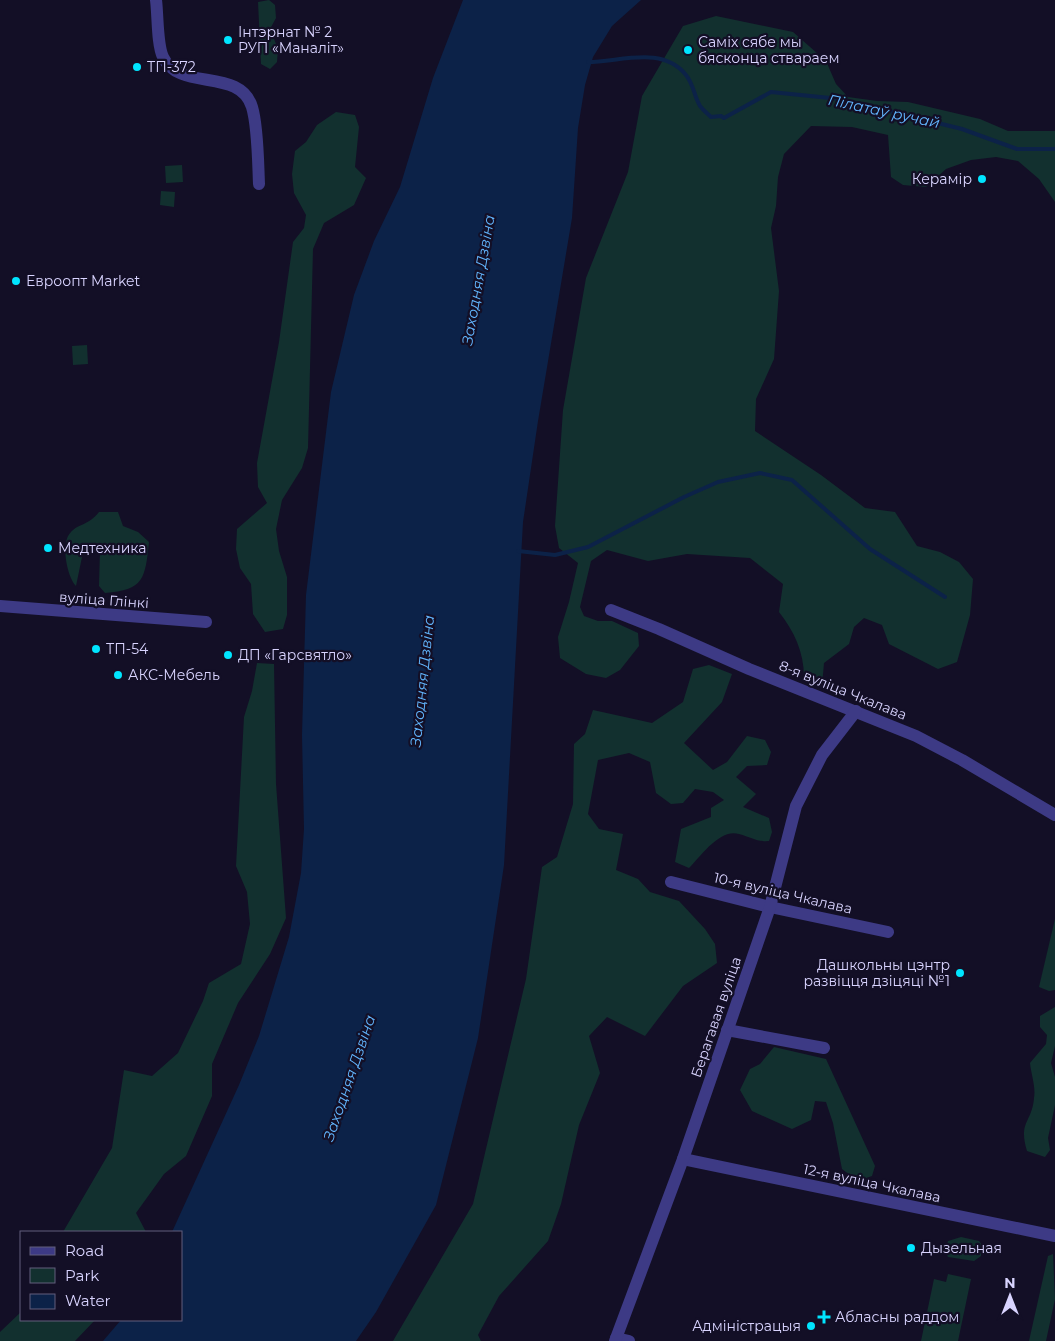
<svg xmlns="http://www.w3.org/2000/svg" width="1055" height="1341" viewBox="0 0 1055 1341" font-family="Montserrat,sans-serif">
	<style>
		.green { fill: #12302f }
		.water { fill: #0c2248 }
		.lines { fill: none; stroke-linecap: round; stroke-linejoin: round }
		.stream { stroke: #0c2248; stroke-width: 4 }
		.minor { stroke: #3d3a85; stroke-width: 12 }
		.poi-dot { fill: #00e5ff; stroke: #130f26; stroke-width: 2 }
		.labels { text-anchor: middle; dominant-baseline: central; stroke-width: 4.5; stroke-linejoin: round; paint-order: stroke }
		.poi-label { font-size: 14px; fill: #d9d4ff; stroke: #130f26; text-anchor: start }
		.street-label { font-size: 14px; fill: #d9d4ff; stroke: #130f26 }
		.water-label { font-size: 15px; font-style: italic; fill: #62b6ff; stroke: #130f26 }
	</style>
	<rect width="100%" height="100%" fill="#130f26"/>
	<g class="green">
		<polygon points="269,0 275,5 276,18 270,29 278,49 277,62 270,69 261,64 258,2"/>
		<path d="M716 16 793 32 826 61 836 84 848 97 877 101 908 102 980 119 1008 131H1055V202L1039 179 1018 161 996 157 971 160 946 169 926 187 903 185 891 177 888 135 852 127 811 126 784 154 778 177 776 206 771 228 779 291 774 359 756 399 755 431 821 475 865 508 895 512 917 546 940 552 959 562 973 579 970 615 957 662 938 669 889 644 882 625 864 618 854 627 849 644 824 663 822 686H813L804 677C804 652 794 631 779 612L783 584 750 558 687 554 648 561 607 550 591 561 580 607 584 616 598 621H612L638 633 639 646 620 670 606 678 586 674 560 658 558 637 569 602 578 563 559 548 555 526 563 410 586 278 628 172 642 96 683 26Z"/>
		<polygon points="336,112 355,115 359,127 355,167 366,178 354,205 324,223 313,249 308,448 302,468 282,500 276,529 279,551 287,577 287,615 283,629 265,632 253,614 251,584 240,568 236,549 237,529 267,503 258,487 257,463 279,342 293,242 304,228 306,215 294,193 292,174 295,151 306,142 317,125"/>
		<polygon points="182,165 183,182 166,183 165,166"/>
		<polygon points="161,191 175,192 174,207 160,205"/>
		<polygon points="87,345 88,364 73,365 72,346"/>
		<path d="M99 512H118L123 526 138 532 149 542C145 579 144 590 105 593L99 586 100 550 88 548 82 557 76 586C67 577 60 542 71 532 79 523 88 526 99 512Z"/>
		<polygon points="257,663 274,664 276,784 286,918 270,954 238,1003 212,1064 212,1096 186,1156 164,1174 136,1213 146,1232 63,1232 112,1148 124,1070 152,1076 178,1053 203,1001 209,983 241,964 250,924 247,892 236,866 244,717 252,691"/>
		<path d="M709 665 732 674 722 702 684 743 713 770 727 762 747 736 765 740 771 752 767 765 747 766 736 777 756 794 743 807 769 818 772 832 769 841C756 842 751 837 739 834 720 828 701 856 689 868L675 862 681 829 711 817V808L724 800 713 792 695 789 683 803 671 804 656 793 650 762 629 753 598 760 588 814 599 829 623 834 616 870 638 879 650 892 679 901 705 929 715 944 717 963 683 986 645 1036 607 1017 589 1036 600 1073 579 1125 561 1204 548 1241 499 1296 478 1335 481 1341H393L473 1204 526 979 542 867 557 857 573 804 574 744 585 734 593 710 652 723 683 702 693 669Z"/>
		<polygon points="1055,919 1055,990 1049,991 1039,987"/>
		<path d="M1055 1007V1046L1051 1063 1055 1077V1105L1048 1138 1050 1150 1045 1157 1027 1151C1018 1121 1032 1123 1034 1098 1036 1087 1031 1074 1030 1063L1046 1044 1047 1035 1040 1027V1016Z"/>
		<polygon points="774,1047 826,1059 875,1166 872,1176 858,1181 842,1169 833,1123 826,1102 815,1101 811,1120 792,1129 752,1111 740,1090 750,1069 760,1064"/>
		<polygon points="961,1237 979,1241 982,1245 981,1256 974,1261 948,1257 945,1251 948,1241"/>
		<polygon points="1053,1254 1055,1299 1046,1341 1029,1341 1048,1256"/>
		<polygon points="948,1274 971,1279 958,1341 921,1341 934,1279 946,1282"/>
		<polygon points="21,1312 21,1320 95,1320 75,1341 0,1341 0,1332"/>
	</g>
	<polygon class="water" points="463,0 641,0 612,26 593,57 585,85 578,128 572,218 538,421 523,522 504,865 478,1038 436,1205 376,1312 356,1341 103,1341 121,1320 181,1320 181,1232 172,1232 239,1085 259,1036 289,937 301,873 304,829 302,735 306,595 331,392 354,295 374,241 400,187 433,78"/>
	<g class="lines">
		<g class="stream">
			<path d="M588 62C620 62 662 45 686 75 694 85 694 96 700 106 703 110 708 114 711 117L721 116 724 118 771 92 840 99 962 129 1017 149H1055"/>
			<polyline points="518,551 555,555 588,547 684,497 718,482 760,473 792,480 870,549 945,597"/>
		</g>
		<g class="minor">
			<path d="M156 0C158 15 157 45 163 57 179 92 240 67 252 107 258 127 258 162 259 184"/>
			<polyline points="0,606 206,622"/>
			<polyline points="611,610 659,629 749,669 916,736 962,760 1055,815"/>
			<polyline points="671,882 770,907 888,932"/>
			<polyline points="727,1030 824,1048"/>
			<polyline points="683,1159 1055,1236"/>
			<polyline points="616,1338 629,1341"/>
			<polyline points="615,1341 683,1159 770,907 796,806 822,755 856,711"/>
		</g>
	</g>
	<g class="poi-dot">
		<circle cx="228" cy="40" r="5"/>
		<circle cx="688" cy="50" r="5"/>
		<circle cx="137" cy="67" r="5"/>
		<circle cx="982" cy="179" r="5"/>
		<circle cx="16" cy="281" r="5"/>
		<circle cx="48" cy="548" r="5"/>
		<circle cx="96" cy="649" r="5"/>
		<circle cx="228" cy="655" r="5"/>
		<circle cx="118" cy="675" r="5"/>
		<circle cx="960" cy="973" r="5"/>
		<circle cx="911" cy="1248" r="5"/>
		<path d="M821.5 1309.5h5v5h5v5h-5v5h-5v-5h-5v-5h5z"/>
		<circle cx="811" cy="1326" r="5"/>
	</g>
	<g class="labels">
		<g class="poi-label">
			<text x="238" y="32">Інтэрнат № 2<tspan x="238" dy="16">РУП «Маналіт»</tspan></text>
			<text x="698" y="42">Саміх сябе мы<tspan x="698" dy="16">бясконца ствараем</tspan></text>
			<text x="147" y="67">ТП-372</text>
			<text x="972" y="179" text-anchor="end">Керамір</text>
			<text x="26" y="281">Евроопт Market</text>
			<text x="58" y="548">Медтехника</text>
			<text x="106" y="649">ТП-54</text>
			<text x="238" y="655">ДП «Гарсвятло»</text>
			<text x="128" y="675">АКС-Мебель</text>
			<text x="950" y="965" text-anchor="end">Дашкольны цэнтр<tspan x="950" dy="16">развіцця дзіцяці №1</tspan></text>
			<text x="921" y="1248">Дызельная</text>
			<text x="835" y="1317">Абласны раддом</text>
			<text x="801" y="1326" text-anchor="end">Адміністрацыя</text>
		</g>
		<g class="street-label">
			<text transform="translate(104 600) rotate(4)">вуліца Глінкі</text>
			<text transform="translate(843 690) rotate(22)">8-я вуліца Чкалава</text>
			<text transform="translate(783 893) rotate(13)">10-я вуліца Чкалава</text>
			<text transform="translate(716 1017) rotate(-71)">Берагавая вуліца</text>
			<text transform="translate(872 1183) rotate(12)">12-я вуліца Чкалава</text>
		</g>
		<g class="water-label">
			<text transform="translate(884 111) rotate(12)">Пілатаў ручай</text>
			<text transform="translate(478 280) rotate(-80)">Заходняя Дзвіна</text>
			<text transform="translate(422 681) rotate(-84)">Заходняя Дзвіна</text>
			<text transform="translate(349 1078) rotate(-71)">Заходняя Дзвіна</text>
		</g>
	</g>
	<rect x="20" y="1231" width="162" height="90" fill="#130f26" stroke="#625e7d"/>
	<rect x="30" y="1247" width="25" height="8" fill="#3d3a85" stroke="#625e7d"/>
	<text x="65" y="1256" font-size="15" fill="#d9d4ff">Road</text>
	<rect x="30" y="1268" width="25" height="15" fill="#12302f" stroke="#625e7d"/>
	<text x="65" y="1281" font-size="15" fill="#d9d4ff">Park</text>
	<rect x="30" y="1294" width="25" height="15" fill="#0c2248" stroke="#625e7d"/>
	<text x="65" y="1306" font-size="15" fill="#d9d4ff">Water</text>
	<g transform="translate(1010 1296)" stroke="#130f26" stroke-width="4" paint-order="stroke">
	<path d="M0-4L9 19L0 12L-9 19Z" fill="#d9d4ff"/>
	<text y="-8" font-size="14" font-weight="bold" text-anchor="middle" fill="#d9d4ff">N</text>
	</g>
</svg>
